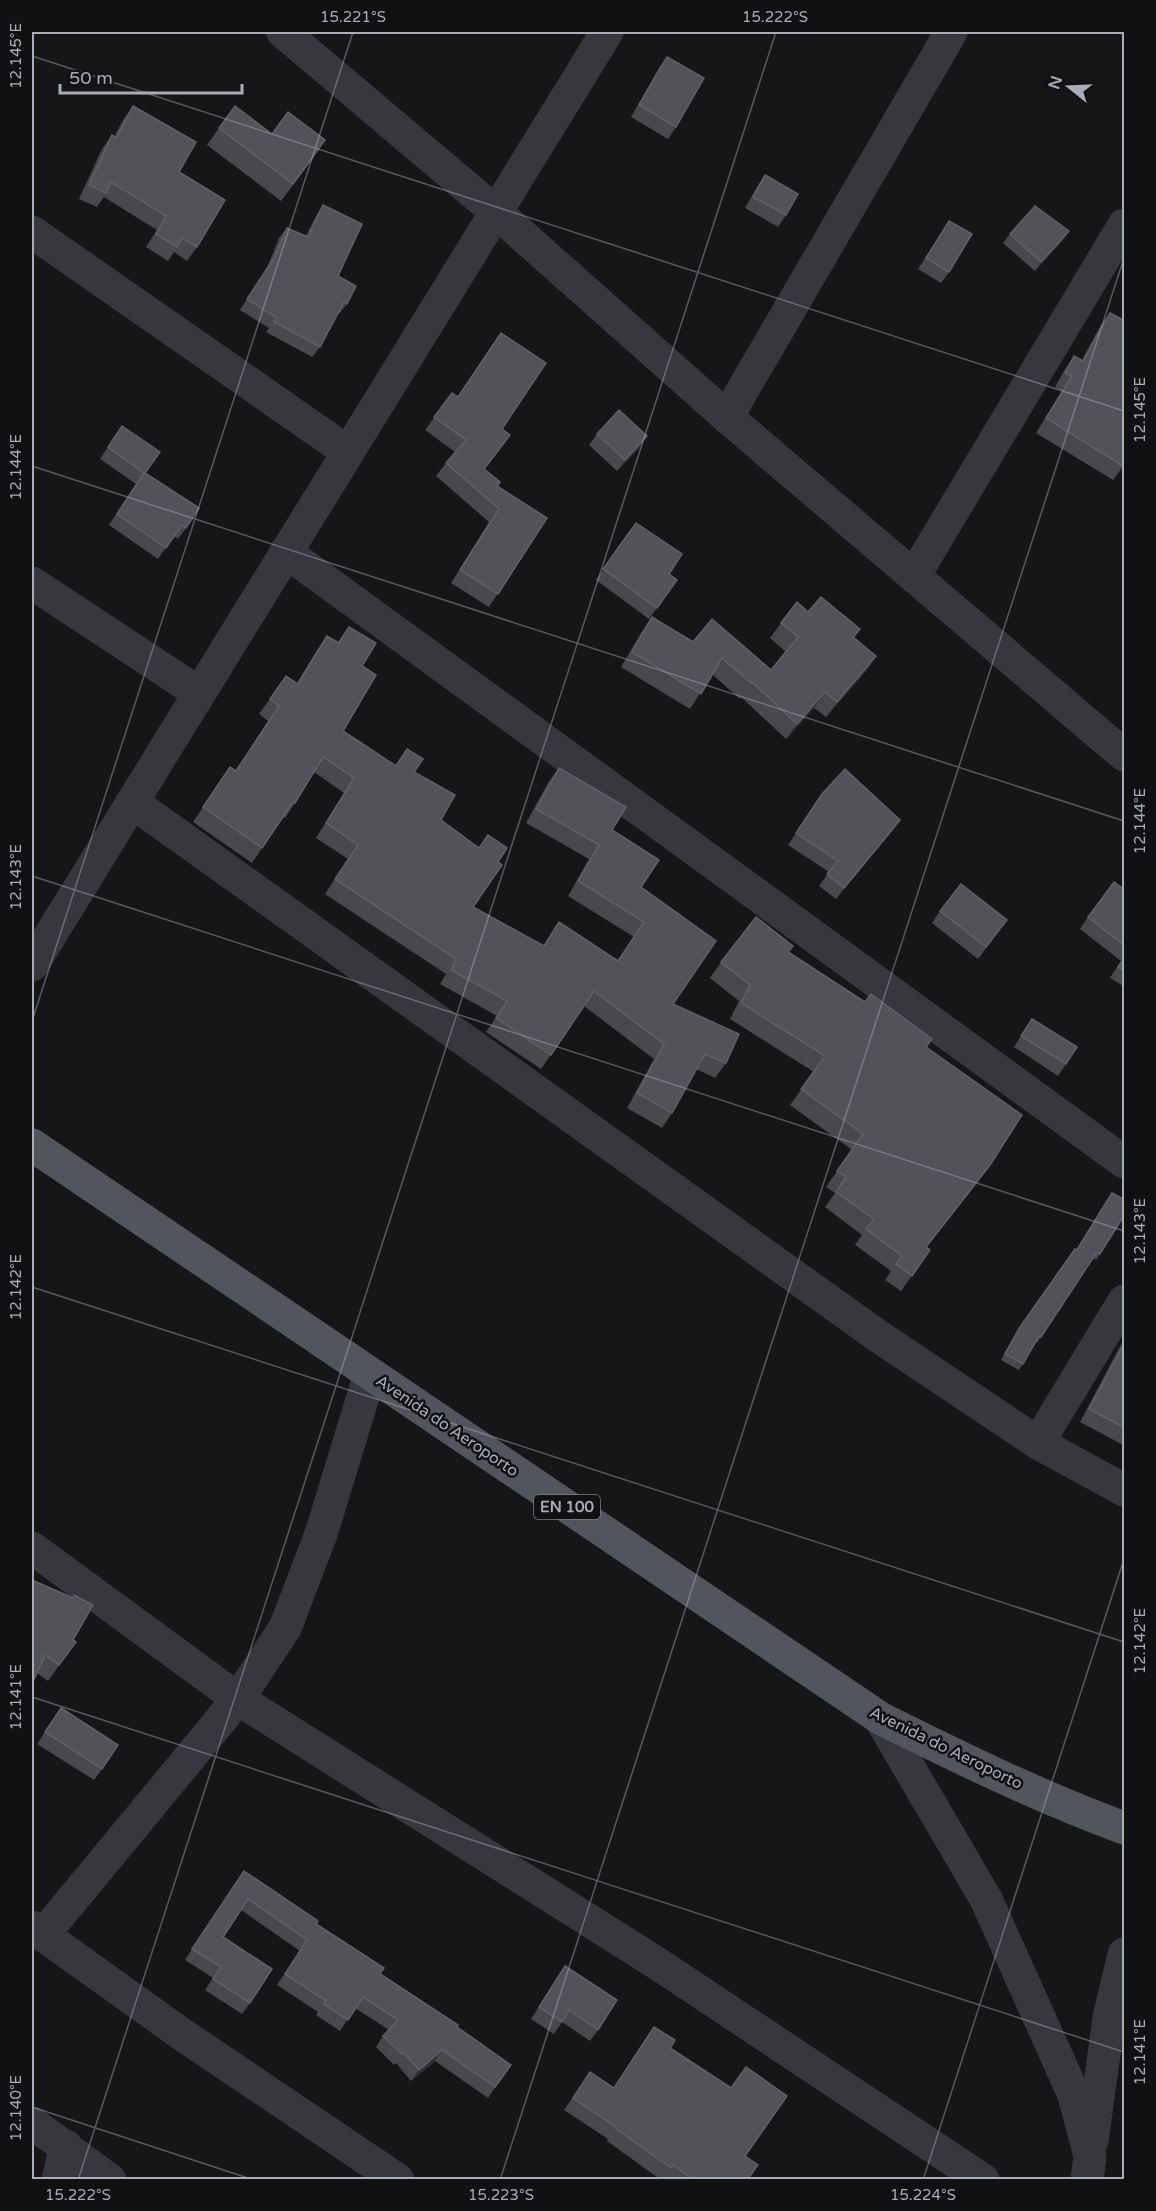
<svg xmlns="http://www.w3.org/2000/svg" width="1156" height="2211" viewBox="0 0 1156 2211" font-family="'Varela Round',sans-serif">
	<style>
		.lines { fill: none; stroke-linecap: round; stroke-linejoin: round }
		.minor { stroke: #37383d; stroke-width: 33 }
		.major { stroke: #53555c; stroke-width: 33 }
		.wall { fill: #47494d }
		.shaded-wall { fill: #2f3033 }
		.building { fill: #525359; stroke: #5f6168; stroke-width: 1.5 }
		.ticks { fill: none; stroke: #a8adb8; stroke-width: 1.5; stroke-opacity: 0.45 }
		.labels { text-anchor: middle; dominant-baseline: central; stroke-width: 5; stroke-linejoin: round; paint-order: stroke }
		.shield { fill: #111113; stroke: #7b7e86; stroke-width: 1.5 }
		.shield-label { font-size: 15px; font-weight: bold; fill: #a8adb8 }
		.street-label { font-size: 16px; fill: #a8adb8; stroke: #111113 }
		.neatline { fill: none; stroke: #a8adb8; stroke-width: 2 }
		.ticks-label { font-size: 15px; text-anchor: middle; fill: #a8adb8 }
	</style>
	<rect width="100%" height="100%" fill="#161618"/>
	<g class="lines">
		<g class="minor">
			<polyline points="283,32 496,212 727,417 1124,755"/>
			<polyline points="32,232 348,452"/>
			<polyline points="727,417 951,32"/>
			<polyline points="286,552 1124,1162"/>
			<polyline points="914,576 1124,225"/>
			<polyline points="32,583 199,693"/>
			<polyline points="132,802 878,1336 1038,1443 1124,1490"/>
			<polyline points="32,965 607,32"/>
			<polyline points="1038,1443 1124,1301"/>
			<polyline points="32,1548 238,1699 655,1962 983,2180"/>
			<polyline points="880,1718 986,1899 1074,2095 1090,2156 1087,2180"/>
			<polyline points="32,1927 180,2033 398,2180"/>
			<polyline points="43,1935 238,1699 285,1628 321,1534 370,1374"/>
			<polyline points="32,2123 110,2180"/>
			<polyline points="1092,2141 1109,2018 1124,1954"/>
			<polyline points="58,2180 66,2146"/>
		</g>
		<path class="major" d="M32 1145 880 1718C960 1758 1040 1797 1124 1828"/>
	</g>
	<g class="wall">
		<polygon points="667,57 676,127 668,139 631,117 659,68"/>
		<polygon points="133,106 179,172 197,247 187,261 174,252 168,261 146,247 157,230 104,197 97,207 79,199 102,149 112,135 114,137 123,120"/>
		<polygon points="219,128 272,134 314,157 281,201 207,145"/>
		<polygon points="765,175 786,215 778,227 745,208 757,187"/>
		<polygon points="323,205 338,276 347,304 339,314 338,313 320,347 312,357 266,332 269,328 240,310 267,268 279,238 287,228 306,236 316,216"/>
		<polygon points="949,221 949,272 941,283 918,269"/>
		<polygon points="1069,231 1063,240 1035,271 1003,243 1010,234"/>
		<polygon points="1110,313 1125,464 1113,480 1036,433 1062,391 1055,387 1064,371 1074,356 1082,360 1099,328"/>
		<polygon points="501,333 502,429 485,469 497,486 547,518 489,607 451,583 489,522 436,476 446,463 455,452 425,430 452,393 458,397"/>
		<polygon points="122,426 145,473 186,528 178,539 174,536 158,559 109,525 136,484 100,459"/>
		<polygon points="597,434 639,448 617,471 589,445"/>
		<polygon points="636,523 669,574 677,580 649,619 596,580"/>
		<polygon points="808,612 860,629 854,638 876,656 866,671 826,717 814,708 786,739 741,697 740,699 712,674 690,709 621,667 641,633 652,617 693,642 771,670 786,652 770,638 781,623"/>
		<polygon points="349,627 362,666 343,731 395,766 407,749 414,772 441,820 498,862 473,907 543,946 559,922 618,961 634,937 568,896 589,859 526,823 548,783 559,768 612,830 641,887 673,1004 726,1063 715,1078 696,1069 672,1113 662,1128 627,1108 654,1059 584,1006 541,1069 486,1032 497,1016 440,984 446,974 325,894 348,859 316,838 344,793 314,772 295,803 285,818 283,817 252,863 193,822 230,767 236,770 268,721 259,714 286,676 297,683 317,650 327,636 338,642"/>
		<polygon points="822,794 900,820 892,831 836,899 819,886 829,872 788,845"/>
		<polygon points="1125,890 1125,987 1110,978 1121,961 1080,929 1088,917"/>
		<polygon points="940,911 1007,920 978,959 932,923"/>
		<polygon points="788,952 926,1047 990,1165 979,1180 926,1248 930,1250 901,1291 885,1280 891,1271 855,1245 862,1235 825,1207 835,1193 826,1187 852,1150 790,1105 814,1072 730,1019 739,1001 710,978 721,962"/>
		<polygon points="1032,1019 1066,1064 1058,1076 1014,1047"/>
		<polygon points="1108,1198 1100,1254 1096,1260 1093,1258 1041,1337 1037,1343 1036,1342 1019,1370 1001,1360 1016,1333 1075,1249 1076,1250"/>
		<polygon points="1125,1337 1125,1446 1080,1422"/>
		<polygon points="32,1580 73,1640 76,1642 48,1681 37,1673"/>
		<polygon points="61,1708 102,1769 94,1780 37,1744"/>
		<polygon points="244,1871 316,1924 380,1974 457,2027 511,2065 488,2098 435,2061 411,2081 396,2063 394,2065 376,2047 383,2036 389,2030 355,2008 340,2031 316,2015 318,2012 277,1985 300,1951 241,1910 223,1937 250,2003 242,2014 205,1990 213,1978 185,1960"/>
		<polygon points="565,1966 598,2030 590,2041 562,2022 554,2034 531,2019"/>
		<polygon points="654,2027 745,2156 748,2180 668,2180 665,2177 663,2180 661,2180 607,2141 608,2139 564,2110 590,2072 614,2088"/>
	</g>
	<g class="shaded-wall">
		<polygon points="1069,231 1063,240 1035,271 1041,262"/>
		<polygon points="647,436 639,448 617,471 625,460"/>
		<polygon points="876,656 866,671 826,717 837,702"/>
		<polygon points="825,692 814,708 786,739 797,724"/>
		<polygon points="900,820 892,831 836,899 844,888"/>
		<polygon points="990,1165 979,1180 914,1263 926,1247"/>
		<polygon points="442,2050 435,2061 411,2081 419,2070"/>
	</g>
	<g class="building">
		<polygon points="667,57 704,78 676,127 639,105"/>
		<polygon points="133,106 196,142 179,172 225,200 197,247 182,238 177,247 156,234 166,216 111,182 106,193 89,185 112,135 116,138"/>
		<polygon points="235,106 272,134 288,112 325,140 293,184 219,128"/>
		<polygon points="765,175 798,194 786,215 753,197"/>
		<polygon points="323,205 362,224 338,276 356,286 347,304 344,302 320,347 274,322 276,317 247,299 274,258 287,228 308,237"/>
		<polygon points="1035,206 1069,231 1041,262 1010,234"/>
		<polygon points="949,221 972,234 949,272 926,258"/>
		<polygon points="1110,313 1125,321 1125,464 1123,466 1046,418 1072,376 1065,373 1074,356 1083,361"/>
		<polygon points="501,333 546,363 502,429 510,435 484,469 500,482 497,486 547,518 498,594 460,570 499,509 446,463 466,440 434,417 452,393 458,397"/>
		<polygon points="619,410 647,436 625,460 597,434"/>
		<polygon points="122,426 160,452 145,473 199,508 186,528 182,525 166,548 117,514 144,473 108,447"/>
		<polygon points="636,523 682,554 669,574 677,580 657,608 603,569"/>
		<polygon points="821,597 860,629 853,637 876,656 837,702 825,692 797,724 752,682 751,683 722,658 701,694 632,652 652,617 693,642 712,619 771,670 798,637 781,623 797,602 808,612"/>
		<polygon points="349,627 376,643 362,666 376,675 343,731 396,766 407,749 423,759 414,772 455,795 441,820 479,848 488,835 507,848 498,862 502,865 473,907 544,946 559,922 618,961 644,922 578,881 599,845 536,809 559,768 626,807 612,830 659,860 641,887 716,941 673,1004 739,1034 726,1063 705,1054 672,1113 637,1093 664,1044 594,991 551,1055 496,1018 507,1001 451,970 456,959 335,879 358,845 326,823 354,778 323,757 295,803 293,802 262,848 203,807 230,767 236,771 279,706 270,699 286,676 298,684 327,636 339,643"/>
		<polygon points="845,769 900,820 844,888 827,874 838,861 796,833 822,794"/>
		<polygon points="1114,882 1125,890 1125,946 1088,917"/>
		<polygon points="961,884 1007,920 986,947 940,911"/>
		<polygon points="756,917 793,946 788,952 865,1002 871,994 932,1039 926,1047 1022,1115 990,1165 926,1247 930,1250 912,1276 896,1264 902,1256 866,1229 874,1219 836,1192 846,1177 837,1171 863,1134 801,1089 825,1056 741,1003 750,985 721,962"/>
		<polygon points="1125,957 1125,971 1118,967"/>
		<polygon points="1032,1019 1077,1047 1066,1064 1021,1036"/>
		<polygon points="1112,1193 1125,1200 1125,1214 1100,1254 1097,1252 1041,1337 1039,1336 1023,1364 1005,1354 1020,1327 1075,1249 1077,1250"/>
		<polygon points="1125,1342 1125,1428 1089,1409"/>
		<polygon points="32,1580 73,1598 74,1595 93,1605 73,1640 76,1642 59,1665 45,1655 32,1684"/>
		<polygon points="61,1708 118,1745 102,1769 45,1732"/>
		<polygon points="244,1871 318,1921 316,1924 384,1968 380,1974 458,2025 457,2027 511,2065 495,2087 442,2050 419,2070 403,2052 402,2054 383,2036 398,2020 363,1997 348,2020 324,2004 326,2001 285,1974 307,1940 248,1899 223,1937 272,1969 250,2003 213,1979 221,1967 192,1949"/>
		<polygon points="565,1966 617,2000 598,2030 569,2010 562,2022 539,2007"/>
		<polygon points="654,2027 675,2040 670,2048 731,2088 746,2067 787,2096 745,2156 758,2165 747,2180 694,2180 673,2165 671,2168 615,2128 616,2127 573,2098 590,2072 614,2088"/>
	</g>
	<path class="ticks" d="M32 56 1124 411M32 466 1124 821M32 876 1124 1231M32 1021 353 32M32 1287 1124 1642M32 1697 1124 2052M32 2107 254 2180M78 2180 776 32M500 2180 1124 258M923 2180 1124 1559"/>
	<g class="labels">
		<rect class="shield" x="534" y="1495" width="66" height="24" rx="4.5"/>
		<g class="shield-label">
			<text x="567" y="1507">EN 100</text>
		</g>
		<g class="street-label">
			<text transform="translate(447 1426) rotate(34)">Avenida do Aeroporto</text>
			<text transform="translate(946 1748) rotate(26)">Avenida do Aeroporto</text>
		</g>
	</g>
	<rect width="1156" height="2211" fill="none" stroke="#111113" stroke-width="66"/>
	<g transform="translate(1069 87) rotate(288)" stroke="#111113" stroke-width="4.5" paint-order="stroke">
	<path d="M0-4.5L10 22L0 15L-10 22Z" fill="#a8adb8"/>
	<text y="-9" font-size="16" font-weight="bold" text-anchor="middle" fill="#a8adb8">N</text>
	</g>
	<path d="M60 84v9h182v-9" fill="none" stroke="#a8adb8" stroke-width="3"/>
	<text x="69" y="84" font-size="18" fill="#a8adb8" stroke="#111113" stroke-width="4.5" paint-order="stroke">50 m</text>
	<rect x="33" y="33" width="1090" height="2145" class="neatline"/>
	<g class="ticks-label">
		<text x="353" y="22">15.221°S</text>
		<text x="775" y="22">15.222°S</text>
		<text transform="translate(16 56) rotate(-90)" y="5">12.145°E</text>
		<text transform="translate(1140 410) rotate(-90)" y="5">12.145°E</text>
		<text transform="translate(16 467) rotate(-90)" y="5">12.144°E</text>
		<text transform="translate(1140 821) rotate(-90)" y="5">12.144°E</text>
		<text transform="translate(16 877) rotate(-90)" y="5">12.143°E</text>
		<text transform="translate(1140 1231) rotate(-90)" y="5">12.143°E</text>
		<text transform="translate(16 1287) rotate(-90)" y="5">12.142°E</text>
		<text transform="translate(1140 1641) rotate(-90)" y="5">12.142°E</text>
		<text transform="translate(16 1697) rotate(-90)" y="5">12.141°E</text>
		<text transform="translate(1140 2052) rotate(-90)" y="5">12.141°E</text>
		<text transform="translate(16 2108) rotate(-90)" y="5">12.140°E</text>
		<text x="78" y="2200">15.222°S</text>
		<text x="501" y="2200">15.223°S</text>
		<text x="923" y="2200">15.224°S</text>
	</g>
</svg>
